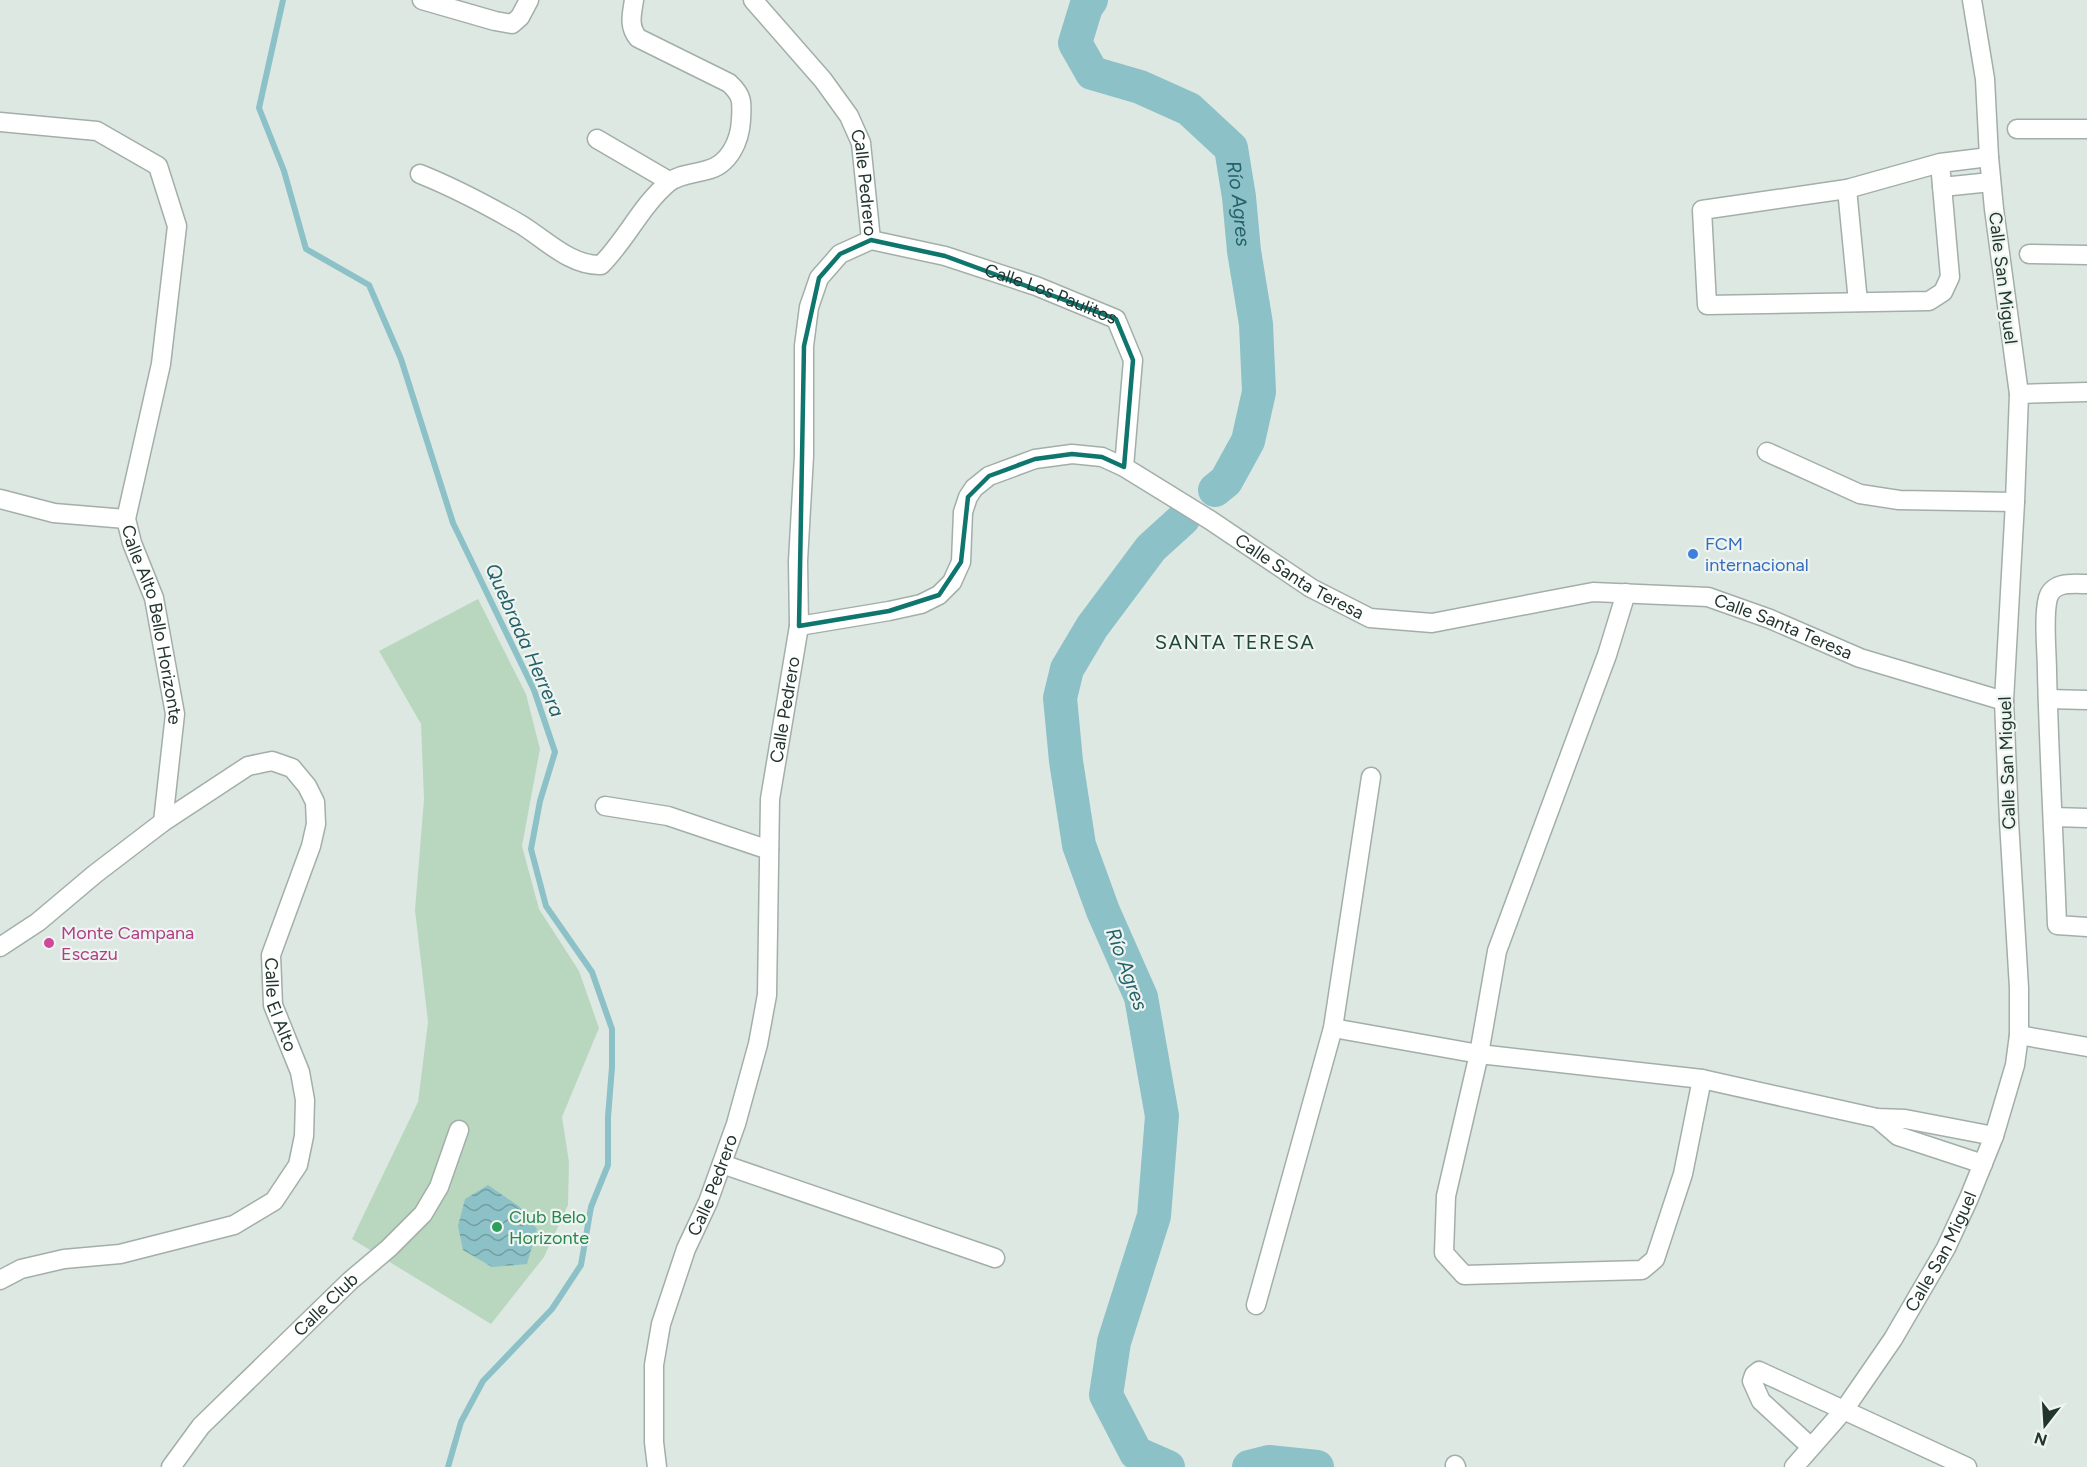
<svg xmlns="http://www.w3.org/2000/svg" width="2087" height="1467" viewBox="0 0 2087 1467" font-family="Figtree,sans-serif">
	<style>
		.park { fill: #b9d7bf }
		.water { fill: url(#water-waves) }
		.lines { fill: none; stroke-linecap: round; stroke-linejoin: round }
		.stream { stroke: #8cc1c7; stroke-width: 6 }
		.river { stroke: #8cc1c7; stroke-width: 34 }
		.minor-casing { stroke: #a2afa9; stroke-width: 21 }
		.minor { stroke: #fff; stroke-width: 18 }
		.marked { fill: none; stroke: #0f766e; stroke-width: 4.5; stroke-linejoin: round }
		.shop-dot { fill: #3f7fe0; stroke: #eef5f1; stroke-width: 2 }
		.hotel-dot { fill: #d1479c; stroke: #eef5f1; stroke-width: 2 }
		.leisure-dot { fill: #2e9e5b; stroke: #eef5f1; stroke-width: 2 }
		.labels { text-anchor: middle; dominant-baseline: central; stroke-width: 4.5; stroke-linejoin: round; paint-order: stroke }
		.street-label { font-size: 18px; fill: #22352f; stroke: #eef5f1 }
		.shop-label { font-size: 18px; fill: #366cbe; stroke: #eef5f1; text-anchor: start }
		.hotel-label { font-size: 18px; fill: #b23c85; stroke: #eef5f1; text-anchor: start }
		.leisure-label { font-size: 18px; fill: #27864d; stroke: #eef5f1; text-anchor: start }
		.water-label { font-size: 20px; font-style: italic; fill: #246169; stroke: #eef5f1 }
		.neighbourhood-label { font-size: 20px; letter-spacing: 1.5px; fill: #20453a; stroke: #eef5f1 }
	</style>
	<defs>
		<pattern id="water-waves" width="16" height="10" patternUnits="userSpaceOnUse" patternTransform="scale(1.5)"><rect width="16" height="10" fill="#8cc1c7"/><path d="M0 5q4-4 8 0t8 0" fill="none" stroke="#729ea2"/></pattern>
	</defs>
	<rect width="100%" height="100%" fill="#dee8e3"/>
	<polygon class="park" points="478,599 526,694 540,749 522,846 539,909 579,971 599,1028 562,1117 569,1162 568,1205 544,1257 491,1324 352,1239 418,1102 428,1022 415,910 424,799 421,724 379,651"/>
	<polygon class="water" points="488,1185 520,1207 537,1229 527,1264 492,1267 463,1250 458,1226 465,1199"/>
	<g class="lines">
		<polyline class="stream" points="283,0 259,108 284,171 306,249 369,285 401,359 453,523 534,690 555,752 540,801 531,849 546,906 592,972 612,1029 612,1067 608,1117 608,1165 591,1207 581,1265 552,1309 483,1381 461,1422 448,1467"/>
		<g class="river">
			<path id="s1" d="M1091 0 1086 7 1075 43 1092 73 1140 87 1189 109 1231 148 1239 197 1244 251 1256 324 1259 392 1248 441 1226 481 1215 490"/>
			<polyline points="1168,1467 1136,1453 1106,1395 1114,1342 1154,1216 1162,1116 1141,997 1103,911 1079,845 1066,761 1060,698 1067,669 1092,627 1151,548 1183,519"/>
			<polyline points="1249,1467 1269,1462 1317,1467"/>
		</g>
		<g class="minor-casing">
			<g id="minor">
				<polyline points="422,0 495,21 512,24 520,17 529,0"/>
				<path id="s2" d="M753 0 823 80 849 116 861 143 871 240"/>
				<path id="s3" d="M0 122 97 131 158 166 177 226 161 364 126 519 132 543 154 598 175 714 163 822"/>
				<polyline points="2017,129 2087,129"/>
				<polyline points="597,139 669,181"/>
				<polyline points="1940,163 1950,277 1943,292 1929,301 1707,305 1702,210 1847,189 1940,163 1989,157"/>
				<path d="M420 174C455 188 487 205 520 224 545 239 570 266 601 265 626 240 641 206 668 183 679 174 694 174 707 170 729 165 740 141 741 120 742 102 743 96 729 83L638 38C628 26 632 14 634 0"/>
				<polyline points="1942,187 1991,182"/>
				<polyline points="1847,189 1858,302"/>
				<path id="s4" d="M871 240 945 256 1036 286 1116 319 1133 360 1124 467"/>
				<polyline points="2029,254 2087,255"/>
				<polyline points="2019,394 2087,392"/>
				<polyline points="1767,452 1860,494 1899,500 2015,502"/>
				<polyline points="0,499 54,513 126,519"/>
				<path d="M2087 584C2073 584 2053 581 2048 598 2043 616 2047 653 2047 672 2049 756 2054 840 2057 925L2087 927"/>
				<polyline points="1626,593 1607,655 1497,951 1479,1054 1446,1196 1444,1253 1464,1275 1642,1270 1655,1259 1683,1174 1702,1079"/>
				<path id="s5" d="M799 626 889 611 921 604 939 595 952 582 961 562 963 512 968 497 974 488 989 476 1035 459 1072 454 1102 457 1124 467 1210 520 1311 588 1370 618 1432 623 1593 592 1708 597 1770 619 1860 658 2004 701"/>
				<polyline points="2048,699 2087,700"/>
				<polyline points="605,806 668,816 769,850"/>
				<polyline points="2053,817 2087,818"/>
				<path id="s6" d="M0 947 38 922 95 874 163 822 248 766 272 761 292 768 307 786 315 802 316 824 311 846 271 955 273 1005 300 1072 305 1100 304 1136 298 1165 274 1201 234 1225 120 1254 64 1259 21 1269 0 1280"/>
				<polyline points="1333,1028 1479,1054 1702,1079 1877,1118 1905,1119 1994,1136"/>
				<polyline points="2019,1035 2087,1047"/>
				<polyline points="1877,1118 1898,1136 1983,1164"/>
				<polyline points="722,1164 995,1258"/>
				<polyline points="1256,1305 1333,1028 1371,777"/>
				<polyline points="1811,1447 1761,1401 1752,1381 1754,1375 1759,1371 1967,1467"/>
				<polyline points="1455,1465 1456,1467"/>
				<path id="s7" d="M171 1467 201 1426 350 1281 389 1248 423 1214 439 1187 459 1130"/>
				<path id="s8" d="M657 1467 654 1442V1365L661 1324 686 1249 708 1202 736 1124 758 1044 767 995 770 799 799 626 798 561 804 456V346L809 307 819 278 840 254 871 240"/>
				<path id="s9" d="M1794 1467 1844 1410 1893 1339 1946 1248 1969 1198 1994 1136 2015 1065 2019 1035V988L2009 821 2004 701 2015 502 2019 394 1994 209 1989 157 1985 79 1972 0"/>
			</g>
		</g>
		<use href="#minor" class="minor"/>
	</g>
	<path class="marked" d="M871 240 945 256 1116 319 1133 360 1124 467 1102 457 1072 454 1035 459 989 476 968 497 961 562 939 595 889 611 799 626 804 346 819 278 840 254Z"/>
	<circle class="shop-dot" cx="1693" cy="554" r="6"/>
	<circle class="hotel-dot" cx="49" cy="943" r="6"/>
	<circle class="leisure-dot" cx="497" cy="1227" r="6"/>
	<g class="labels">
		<g class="street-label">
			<text stroke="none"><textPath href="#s2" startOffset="220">Calle Pedrero</textPath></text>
			<text transform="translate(2003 278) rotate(83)">Calle San Miguel</text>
			<text stroke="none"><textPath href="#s4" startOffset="188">Calle Los Paulitos</textPath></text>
			<text stroke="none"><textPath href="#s5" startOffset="628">Calle Santa Teresa</textPath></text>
			<text stroke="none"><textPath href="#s3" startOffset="638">Calle Alto Bello Horizonte</textPath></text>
			<text stroke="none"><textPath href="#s5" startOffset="1132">Calle Santa Teresa</textPath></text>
			<text stroke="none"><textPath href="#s8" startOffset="777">Calle Pedrero</textPath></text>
			<text transform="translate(2007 763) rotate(-92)">Calle San Miguel</text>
			<text stroke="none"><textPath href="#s6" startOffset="606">Calle El Alto</textPath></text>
			<text stroke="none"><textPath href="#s8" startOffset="292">Calle Pedrero</textPath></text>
			<text stroke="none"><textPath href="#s9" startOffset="262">Calle San Miguel</textPath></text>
			<text stroke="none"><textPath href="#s7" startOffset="225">Calle Club</textPath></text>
		</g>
		<g class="shop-label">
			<text x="1705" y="544">FCM<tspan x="1705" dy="21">internacional</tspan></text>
		</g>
		<g class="hotel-label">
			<text x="61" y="933">Monte Campana<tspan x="61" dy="21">Escazu</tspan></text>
		</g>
		<g class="leisure-label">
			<text x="509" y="1217">Club Belo<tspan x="509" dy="21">Horizonte</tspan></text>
		</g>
		<g class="water-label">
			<text stroke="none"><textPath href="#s1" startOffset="298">Río Agres</textPath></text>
			<text transform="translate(525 640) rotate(66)">Quebrada Herrera</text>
			<text transform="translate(1127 969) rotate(70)">Río Agres</text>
		</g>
		<g class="neighbourhood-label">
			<text x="1235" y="642">SANTA TERESA</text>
		</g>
	</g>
	<g transform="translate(2045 1425) rotate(197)" stroke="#eef5f1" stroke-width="4.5" paint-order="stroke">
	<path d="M0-4.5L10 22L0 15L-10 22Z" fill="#22352f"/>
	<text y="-9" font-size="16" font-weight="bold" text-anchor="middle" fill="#22352f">N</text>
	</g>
</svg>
